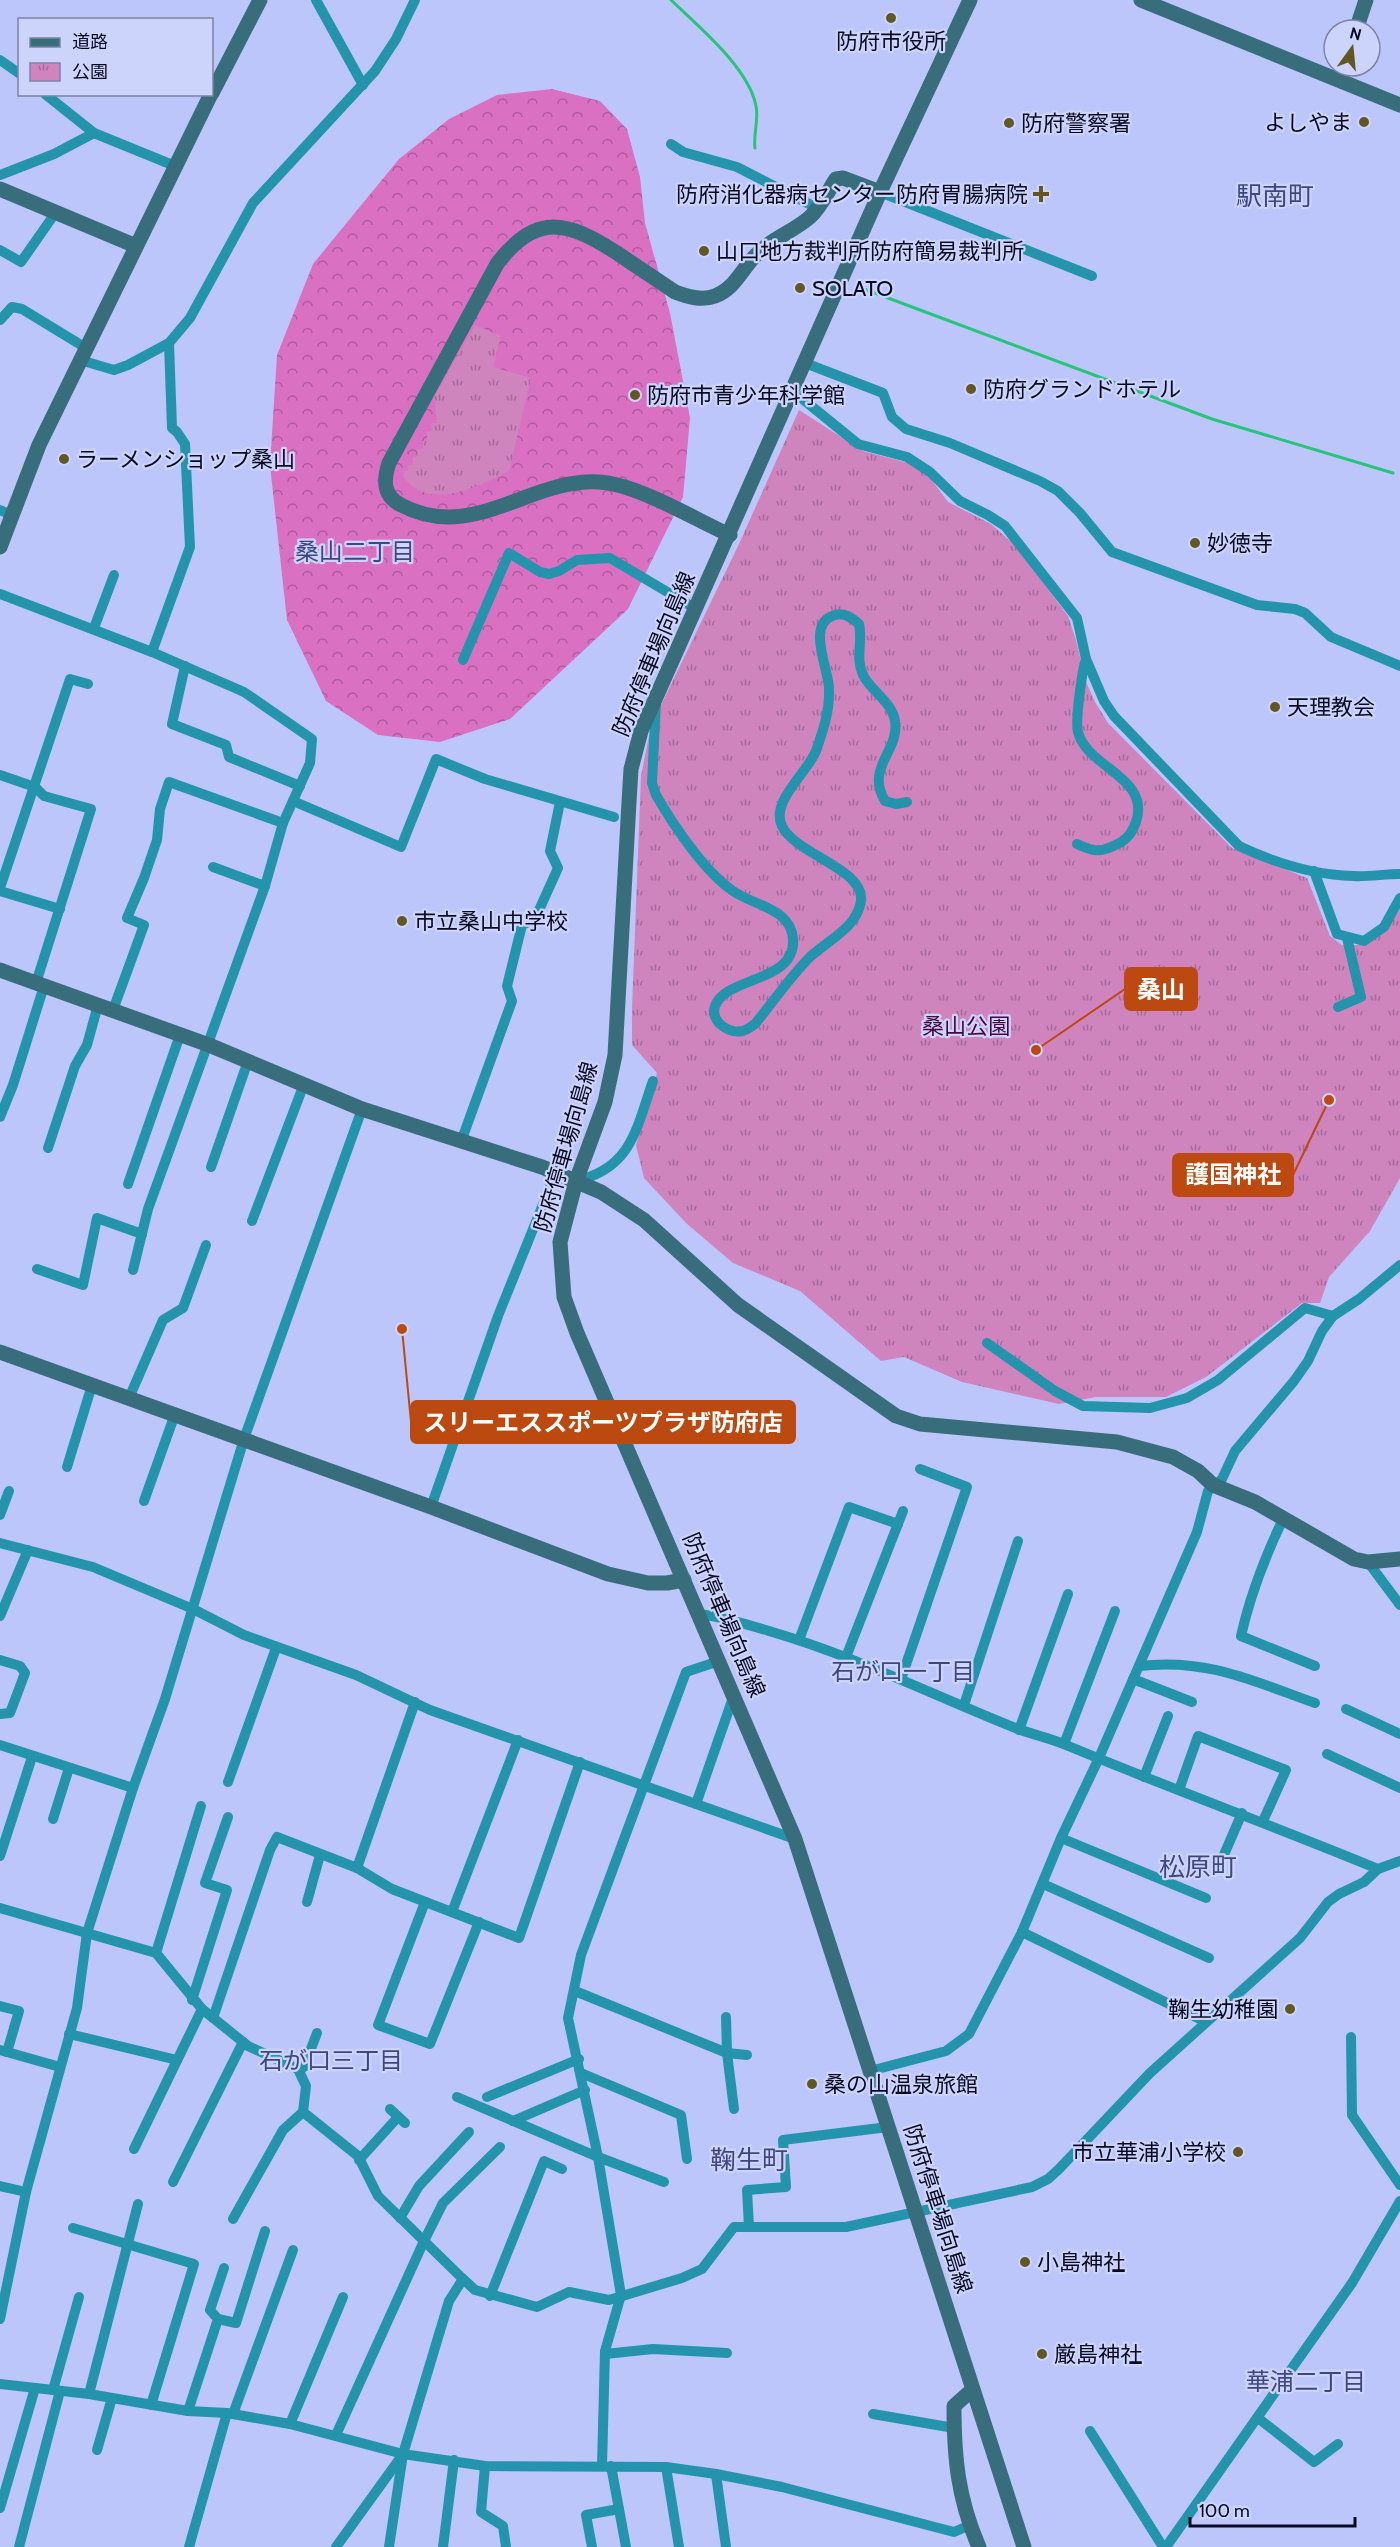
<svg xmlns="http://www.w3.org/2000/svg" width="1400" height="2547" viewBox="0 0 1400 2547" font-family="Cabin,'Noto Sans JP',sans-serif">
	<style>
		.forest { fill: url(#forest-crowns) }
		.park { fill: url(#park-tufts) }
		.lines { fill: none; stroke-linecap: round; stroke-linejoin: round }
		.stream { stroke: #27c47a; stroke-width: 3 }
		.street { stroke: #2494ad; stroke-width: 10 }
		.secondary { stroke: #386e7c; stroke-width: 15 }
		.poi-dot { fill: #625622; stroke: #ccd4fc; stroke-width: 2 }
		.labels { text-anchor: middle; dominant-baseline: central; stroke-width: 4.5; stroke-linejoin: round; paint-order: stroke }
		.poi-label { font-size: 22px; fill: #090a21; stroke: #ccd4fc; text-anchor: start }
		.street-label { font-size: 22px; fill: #090a21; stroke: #ccd4fc }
		.park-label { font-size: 22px; fill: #49053e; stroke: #ccd4fc }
		.neighbourhood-label { font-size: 24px; fill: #404780; stroke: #ccd4fc }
		.quarter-label { font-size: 26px; fill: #404780; stroke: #ccd4fc }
		.leader { fill: none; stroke: #bb4910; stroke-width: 2 }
		.callout-dot { fill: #bb4910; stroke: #ccd4fc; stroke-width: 2 }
		.callout { fill: #bb4910; stroke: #bb4910; stroke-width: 2 }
		.callout-label { font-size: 24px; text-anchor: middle; font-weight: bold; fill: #fff }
	</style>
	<defs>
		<pattern id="forest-crowns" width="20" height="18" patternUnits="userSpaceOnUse" patternTransform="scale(1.5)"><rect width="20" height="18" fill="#da70c2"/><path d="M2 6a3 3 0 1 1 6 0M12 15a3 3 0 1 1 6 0" fill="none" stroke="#af5a9d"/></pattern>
		<pattern id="park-tufts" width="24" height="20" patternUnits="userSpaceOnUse" patternTransform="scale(1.5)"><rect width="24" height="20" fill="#cf84bd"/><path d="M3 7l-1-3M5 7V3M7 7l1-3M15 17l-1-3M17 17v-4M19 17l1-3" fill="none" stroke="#a66a99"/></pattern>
	</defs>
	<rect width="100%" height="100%" fill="#bcc6fb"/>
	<polygon class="forest" points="552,89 600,101 627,129 640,177 645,223 670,313 690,418 683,497 628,609 510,719 440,742 378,735 326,701 287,620 270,465 277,355 313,264 399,159 449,119 497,95"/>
	<g class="park">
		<path d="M475 325 501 336 493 367 531 378 509 471C479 486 428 513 403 476L404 471 408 470 407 466 413 464V457L418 456 417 449 423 448 422 441 427 440V432L432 431 431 423H437L434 397Z"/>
		<polygon points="799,410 863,451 912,464 931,479 948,502 991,524 1017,547 1068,616 1076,640 1086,682 1095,702 1108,723 1232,848 1307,878 1330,936 1342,945 1365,945 1387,929 1400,909 1400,1178 1370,1231 1329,1277 1320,1303 1302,1303 1206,1377 1166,1397 1096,1397 1059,1404 962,1382 904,1357 881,1361 800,1291 733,1263 686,1223 644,1178 636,1145 657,1073 632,1045 632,1008 641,776 649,736 661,705 739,544"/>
	</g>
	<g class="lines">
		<g class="stream">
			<path d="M671 0C698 26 749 68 756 106 759 120 753 134 755 148"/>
			<polyline points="864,289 1212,419 1393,473"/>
		</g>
		<g class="street">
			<polyline points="316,0 363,85"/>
			<polyline points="0,60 20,74"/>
			<polyline points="45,94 94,133 175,166"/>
			<polyline points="671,144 683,152 737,167 817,208"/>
			<polyline points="0,175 54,154 94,133"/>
			<polyline points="880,192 1092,276"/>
			<polyline points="0,250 21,262 56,212"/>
			<polyline points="0,320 12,307 22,309 86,348"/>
			<polyline points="80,360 114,370 128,365 169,343 190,318 253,203 375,71 396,39 415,0"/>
			<polyline points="805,363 883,393 892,417 906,429 950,443 1040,481 1058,491 1080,513 1112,552 1257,605 1295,609 1305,613 1331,637 1400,666"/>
			<path d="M794 392 858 444 907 457 930 472 960 501 988 515 1005 526 1077 618 1086 659 1104 701 1114 716 1239 846C1275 863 1313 875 1353 876 1368 877 1384 874 1400 874"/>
			<polyline points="0,510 12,515"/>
			<polyline points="0,594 152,652 190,547 185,444 177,432 172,428 169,343"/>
			<polyline points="94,628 114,575"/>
			<polyline points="463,660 509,553 540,572 549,574 559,571 577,560 610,558 696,609"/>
			<polyline points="185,666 172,724 226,745 229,757 300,786"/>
			<path d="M656 702 652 783 656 795C674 826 704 871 733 891 754 906 791 908 793 939 796 983 726 976 715 1006 710 1021 728 1034 743 1031 747 1030 752 1026 755 1024 773 1002 790 977 810 957 828 940 857 928 861 901 865 869 795 854 782 826 770 802 807 773 816 751 823 731 830 710 829 689 829 669 805 623 835 615 844 612 852 618 859 624 863 641 855 658 863 675 871 691 892 702 895 721 900 751 865 767 885 801L896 804 907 802"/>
			<polyline points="0,775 35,787 44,796 91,809 36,983"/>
			<polyline points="293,801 401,847 436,759 485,779 614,817"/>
			<path d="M1077 844C1090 850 1098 853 1111 847 1124 842 1131 836 1136 822 1151 777 1087 768 1078 732 1075 721 1082 671 1086 659"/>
			<polyline points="213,867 265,886"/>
			<polyline points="1314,871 1337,934 1364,941 1384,927 1400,898"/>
			<polyline points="0,888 70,679 88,684"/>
			<polyline points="0,891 60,909"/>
			<polyline points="1338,1007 1361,997 1347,938"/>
			<polyline points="113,1010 144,925 127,918 144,878 157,840 160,809 169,782 283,823"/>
			<polyline points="0,1117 13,1085 44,986"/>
			<polyline points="462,1139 512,1001 507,986 522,925 535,919 558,868 550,851 560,802"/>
			<polyline points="48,1148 75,1066 87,1045 98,1005"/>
			<polyline points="211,1167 248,1061"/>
			<path d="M576 1181C632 1168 636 1129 653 1081"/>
			<polyline points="128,1184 180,1035"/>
			<polyline points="252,1221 304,1084"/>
			<polyline points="37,1269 83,1285 97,1218 142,1234"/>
			<polyline points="133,1270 148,1209 265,886 283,823 310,763 312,739 244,692 152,652"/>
			<polyline points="987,1343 1055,1391 1083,1406 1150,1408 1187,1398 1218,1380 1305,1308 1333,1316"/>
			<polyline points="129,1398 163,1320 183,1308 206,1245"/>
			<polyline points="67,1467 92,1385"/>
			<polyline points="144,1501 175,1414"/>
			<polyline points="431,1507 498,1316 556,1172"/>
			<polyline points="0,1515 9,1491"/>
			<path d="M1283 1519C1265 1557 1250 1595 1241 1636L1315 1666"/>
			<polyline points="0,1543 93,1567 193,1609 244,1635 356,1675 430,1710 795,1839"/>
			<polyline points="1368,1562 1400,1605"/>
			<path d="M699 1614C723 1617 746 1624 769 1631 855 1656 935 1696 1018 1729 1034 1735 1050 1738 1066 1745 1169 1788 1274 1826 1378 1869"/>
			<polyline points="0,1616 28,1550"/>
			<polyline points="799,1640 849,1507 898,1524"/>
			<polyline points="846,1657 903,1511"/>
			<polyline points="0,1660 20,1666 25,1673 10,1713 0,1714"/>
			<path d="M1139 1666C1207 1658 1253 1681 1315 1703"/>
			<polyline points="901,1679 967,1487 920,1469"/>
			<polyline points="1133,1679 1192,1702"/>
			<polyline points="964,1705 1018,1541"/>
			<polyline points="1346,1709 1400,1734"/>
			<polyline points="1019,1730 1068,1594"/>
			<polyline points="1064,1744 1115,1611"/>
			<polyline points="0,1745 133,1788"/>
			<polyline points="1327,1754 1400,1788"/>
			<polyline points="1144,1777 1168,1716"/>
			<polyline points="228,1782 276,1648"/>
			<polyline points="1179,1790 1198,1736 1286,1770 1263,1821"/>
			<polyline points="696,1804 734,1695"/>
			<polyline points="53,1819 69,1768"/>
			<polyline points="1061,1838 1206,1898"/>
			<polyline points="0,1856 32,1757"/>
			<polyline points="1223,1857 1242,1813"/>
			<polyline points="357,1868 415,1702"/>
			<polyline points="1043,1884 1209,1958"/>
			<polyline points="307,1902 320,1855"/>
			<polyline points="425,1902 378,2025 430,2044 479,1922"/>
			<polyline points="0,1908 156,1953 202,2009 248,2046 298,2069 306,2086 303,2112 358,2156 378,2196 463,2279 449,2301 403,2454 389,2547"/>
			<polyline points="452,1912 518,1740"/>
			<polyline points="1022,1932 1206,2022"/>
			<polyline points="156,1953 201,1806"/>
			<polyline points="575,1991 727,2053 747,2055"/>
			<polyline points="192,2000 227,1890 205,1883 228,1817"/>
			<polyline points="0,2006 19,2011 7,2052"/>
			<polyline points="726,2017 727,2053 734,2109"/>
			<polyline points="213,2018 270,1850 277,1837 357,1868 392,1889 519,1938 580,1762"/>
			<polyline points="69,2034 177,2060"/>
			<polyline points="1351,2037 1352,2115 1400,2185"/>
			<polyline points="0,2050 60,2067"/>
			<polyline points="298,2069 304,2067 317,2033"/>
			<polyline points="870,2071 946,2051 969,2034 1022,1932 1061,1838 1098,1760 1197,1532 1208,1491 1222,1479 1235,1451 1294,1381 1308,1361 1322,1331 1333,1316 1359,1299 1400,1265"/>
			<polyline points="581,2073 681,2115 687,2159"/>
			<polyline points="457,2097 598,2157 664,2182"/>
			<polyline points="487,2097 579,2059"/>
			<polyline points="390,2109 405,2123"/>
			<polyline points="513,2121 585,2090"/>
			<polyline points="134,2149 202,2009"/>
			<polyline points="359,2160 398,2117"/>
			<polyline points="173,2182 243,2042"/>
			<polyline points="0,2186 26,2192"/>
			<polyline points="400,2218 419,2186 469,2132"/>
			<polyline points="233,2219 283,2130 303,2112"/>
			<polyline points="749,2227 747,2190 786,2187 783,2140 888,2127"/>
			<polyline points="73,2228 194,2264 151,2405"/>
			<polyline points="463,2279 475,2290 537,2307 569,2292 609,2300 682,2278 702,2269 734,2227 846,2227 1032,2187 1048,2179 1059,2169 1150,2073 1300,1938 1328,1902 1339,1894 1364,1882 1378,1869 1400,1861"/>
			<polyline points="490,2296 544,2161 562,2169"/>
			<polyline points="0,2319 26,2192 77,2008 87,1933 133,1788 165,1699 244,1439 362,1109"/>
			<polyline points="218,2319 236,2323 265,2231"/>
			<polyline points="605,2354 653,2349 727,2353"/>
			<polyline points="0,2384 89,2394 188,2411 227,2413 290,2424 403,2454 485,2466 666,2467 716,2474 782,2487 954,2532 970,2525"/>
			<polyline points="53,2390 79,2297"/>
			<polyline points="89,2394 138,2204"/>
			<polyline points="188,2411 218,2319 210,2310 224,2268"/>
			<polyline points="233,2414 293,2250"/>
			<polyline points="873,2414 954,2428"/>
			<polyline points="1258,2418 1314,2462 1338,2444"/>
			<polyline points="290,2424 343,2297"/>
			<polyline points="1090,2431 1163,2547"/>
			<polyline points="336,2435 424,2241 443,2203 500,2147"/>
			<polyline points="97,2450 112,2398"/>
			<polyline points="485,2466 481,2512 503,2526 506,2547"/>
			<polyline points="602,2466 605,2351 621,2295 598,2157 568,2018 581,1955 686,1672 719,1661"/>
			<polyline points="611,2466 626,2547"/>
			<polyline points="666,2467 679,2547"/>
			<polyline points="716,2474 726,2547"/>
			<polyline points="0,2508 35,2388"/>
			<polyline points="19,2547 60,2391"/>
			<polyline points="189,2547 227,2413"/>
			<polyline points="336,2547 401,2457"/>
			<polyline points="443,2547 454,2460"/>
			<polyline points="592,2547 586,2515 619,2509"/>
			<polyline points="1166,2547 1352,2283 1400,2201"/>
		</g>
		<g class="secondary">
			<polyline points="970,0 880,192 641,731 631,769 629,802 615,1055 605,1102 576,1181 560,1242 564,1297 577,1333 795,1839 1024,2547"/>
			<polyline points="1141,0 1400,105"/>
			<polyline points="1356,30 1366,0"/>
			<polyline points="212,93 260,0"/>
			<polyline points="0,189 136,246"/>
			<path d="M730 535C694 519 637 484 599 482 530 478 472 543 401 505 383 496 383 481 389 463L497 264C536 212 567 221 617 253 636 266 656 279 675 292 688 297 702 301 715 296 734 289 741 271 754 257 770 239 793 232 810 217 821 207 828 191 836 179L843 178 880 192"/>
			<polyline points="0,547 39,445 211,94"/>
			<polyline points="0,970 209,1045 362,1109 542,1167 601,1192 644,1220 738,1305 896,1416 920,1424 1117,1442 1173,1457 1198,1471 1213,1485 1255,1502 1354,1559 1368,1562 1400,1559"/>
			<polyline points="0,1352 431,1507 608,1574 648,1583 667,1583 684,1580"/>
			<path d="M972 2390 954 2406C954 2458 958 2499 979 2547"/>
		</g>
	</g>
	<g class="poi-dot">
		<circle cx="891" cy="18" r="6"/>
		<circle cx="1364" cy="122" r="6"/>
		<circle cx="1009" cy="123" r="6"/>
		<path d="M1038 185h6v6h6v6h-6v6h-6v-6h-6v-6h6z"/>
		<circle cx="704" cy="251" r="6"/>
		<circle cx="800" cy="288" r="6"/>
		<circle cx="971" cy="389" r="6"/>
		<circle cx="635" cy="395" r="6"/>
		<circle cx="64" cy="459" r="6"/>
		<circle cx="1195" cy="543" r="6"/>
		<circle cx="1275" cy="707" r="6"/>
		<circle cx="402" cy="921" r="6"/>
		<circle cx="1290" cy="2009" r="6"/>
		<circle cx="812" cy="2084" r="6"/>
		<circle cx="1238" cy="2152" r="6"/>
		<circle cx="1025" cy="2262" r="6"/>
		<circle cx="1042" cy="2354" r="6"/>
	</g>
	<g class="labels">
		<g class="poi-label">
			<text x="891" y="41" text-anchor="middle">防府市役所</text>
			<text x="1352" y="122" text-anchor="end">よしやま</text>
			<text x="1021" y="123">防府警察署</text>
			<text x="1028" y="194" text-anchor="end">防府消化器病センター防府胃腸病院</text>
			<text x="716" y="251">山口地方裁判所防府簡易裁判所</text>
			<text x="812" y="288">SOLATO</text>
			<text x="983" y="389">防府グランドホテル</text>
			<text x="647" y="395">防府市青少年科学館</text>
			<text x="76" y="459">ラーメンショップ桑山</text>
			<text x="1207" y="543">妙徳寺</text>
			<text x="1287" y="707">天理教会</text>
			<text x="414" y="921">市立桑山中学校</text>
			<text x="1278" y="2009" text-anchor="end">鞠生幼稚園</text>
			<text x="824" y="2084">桑の山温泉旅館</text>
			<text x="1226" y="2152" text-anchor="end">市立華浦小学校</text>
			<text x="1037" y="2262">小島神社</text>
			<text x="1054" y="2354">厳島神社</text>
		</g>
		<g class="street-label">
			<text transform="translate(654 654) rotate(-67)">防府停車場向島線</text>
			<text transform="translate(566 1147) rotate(-74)">防府停車場向島線</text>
			<text transform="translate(724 1615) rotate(67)">防府停車場向島線</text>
			<text transform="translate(938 2209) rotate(72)">防府停車場向島線</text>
		</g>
		<g class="park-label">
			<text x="966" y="1026">桑山公園</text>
		</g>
		<g class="neighbourhood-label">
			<text x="355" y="551">桑山二丁目</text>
			<text x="903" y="1671">石が口一丁目</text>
			<text x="331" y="2060">石が口三丁目</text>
			<text x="1306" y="2381">華浦二丁目</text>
		</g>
		<g class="quarter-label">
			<text x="1275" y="196">駅南町</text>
			<text x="1198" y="1867">松原町</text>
			<text x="749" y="2160">鞠生町</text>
		</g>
	</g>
	<path class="leader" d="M1036 1050L1125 989M1329 1100L1293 1175M402 1329L411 1422"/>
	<g class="callout-dot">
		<circle cx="1036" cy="1050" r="6"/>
		<circle cx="1329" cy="1100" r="6"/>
		<circle cx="402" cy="1329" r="6"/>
	</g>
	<g class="callout">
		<rect x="1125" y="968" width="72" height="42" rx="6"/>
		<rect x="1173" y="1154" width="120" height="42" rx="6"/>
		<rect x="411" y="1401" width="384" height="42" rx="6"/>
	</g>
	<g class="callout-label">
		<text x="1161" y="998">桑山</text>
		<text x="1233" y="1183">護国神社</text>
		<text x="603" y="1431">スリーエススポーツプラザ防府店</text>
	</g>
	<rect x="18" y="18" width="195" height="78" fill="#ccd4fc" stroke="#7e83a4" stroke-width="1.5"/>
	<rect x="30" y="38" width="30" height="9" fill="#386e7c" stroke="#7e83a4" stroke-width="1.5"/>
	<text x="72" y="48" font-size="18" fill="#090a21">道路</text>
	<rect x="30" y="63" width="30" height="18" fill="url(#park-tufts)" stroke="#7e83a4" stroke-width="1.5"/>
	<text x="72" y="78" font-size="18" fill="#090a21">公園</text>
	<g transform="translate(1352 48) rotate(15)"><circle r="28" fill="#ccd4fc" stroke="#7e83a4" stroke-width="1.5"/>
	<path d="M0-4.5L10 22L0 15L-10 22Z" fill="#625622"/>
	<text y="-9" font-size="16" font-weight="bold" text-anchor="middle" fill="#090a21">N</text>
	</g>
	<path d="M1190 2517v9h165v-9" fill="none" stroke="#090a21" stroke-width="3"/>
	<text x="1199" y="2517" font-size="18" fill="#090a21" stroke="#ccd4fc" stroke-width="4.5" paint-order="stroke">100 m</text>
</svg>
